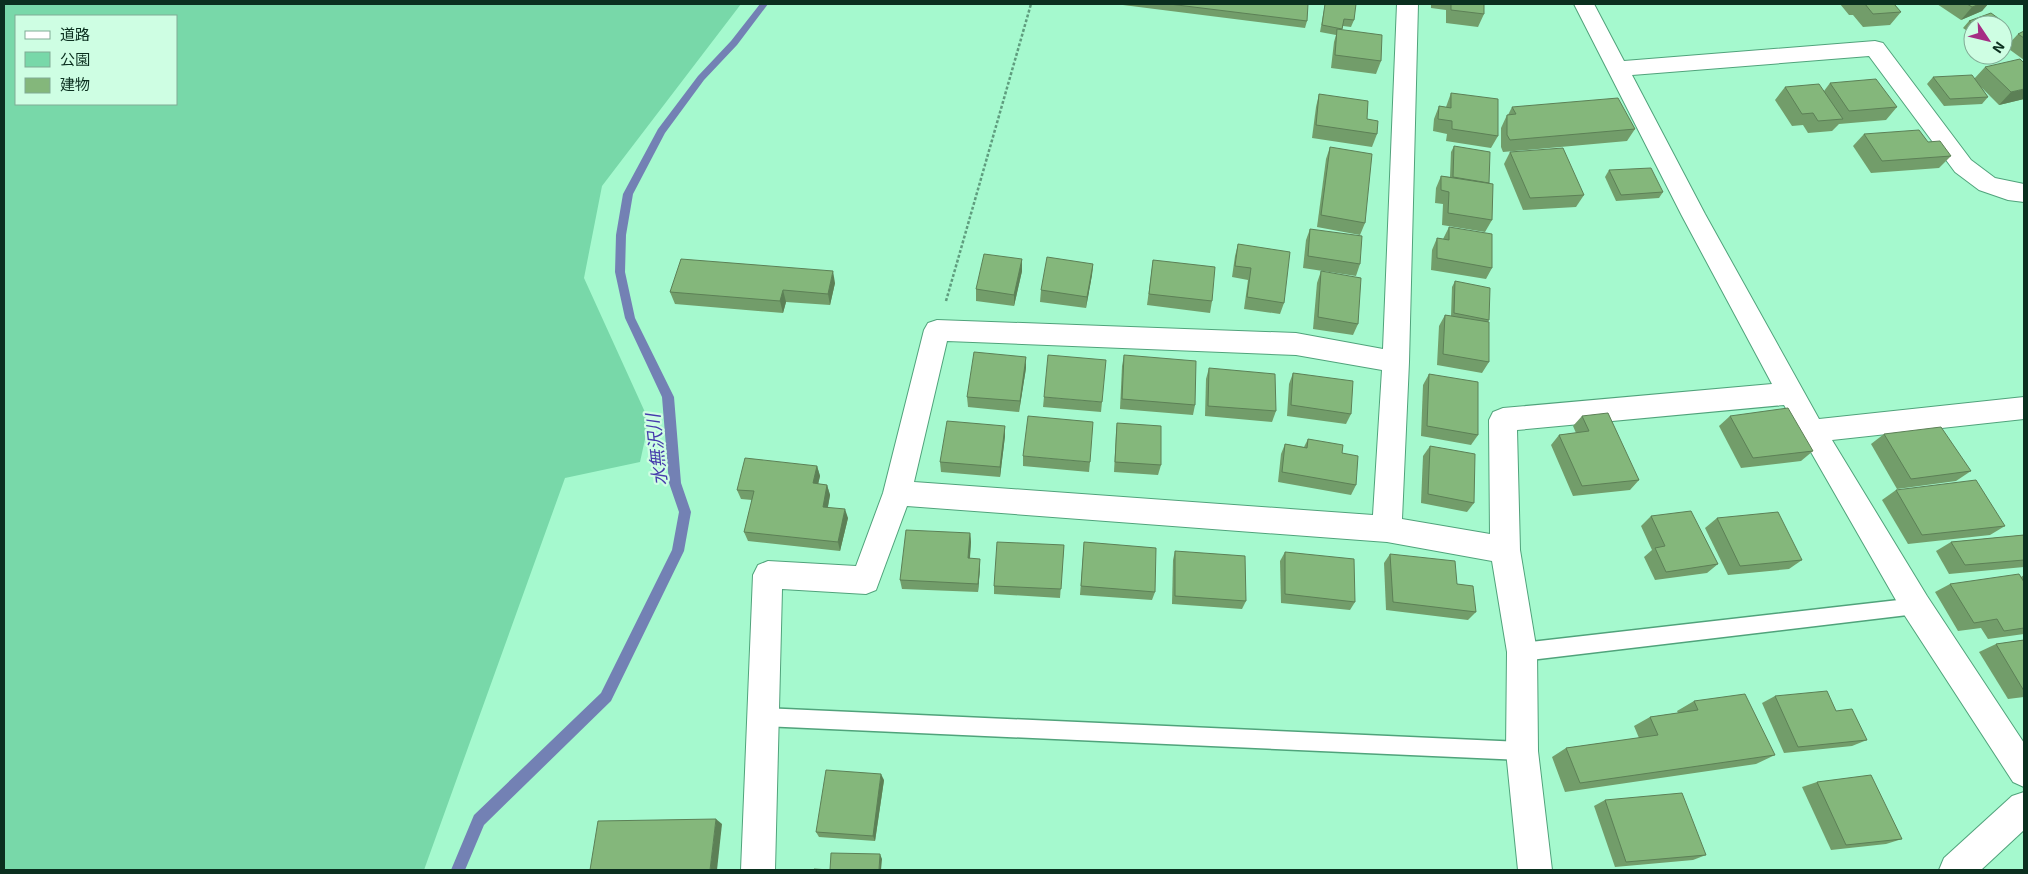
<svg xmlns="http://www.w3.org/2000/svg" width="2028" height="874" viewBox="0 0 2028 874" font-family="'Exo 2','Noto Sans JP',sans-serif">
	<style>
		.green { fill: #78d8a9; fill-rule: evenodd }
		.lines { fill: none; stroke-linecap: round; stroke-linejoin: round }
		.stream { fill: #7381b4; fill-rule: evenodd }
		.lane-casing { stroke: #50a37b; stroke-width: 3 }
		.street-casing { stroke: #50a37b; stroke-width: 2 }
		.path { stroke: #5f9d7e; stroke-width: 2.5; stroke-dasharray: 3 2; stroke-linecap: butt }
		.lane { fill: #fff; fill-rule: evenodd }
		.street { fill: #fff; fill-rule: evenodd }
		.wall { fill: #729d6a }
		.shaded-wall { fill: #5c8056 }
		.building { fill: #84b77b; stroke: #5c8056 }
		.labels { text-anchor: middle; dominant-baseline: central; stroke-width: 4.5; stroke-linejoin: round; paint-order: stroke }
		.water-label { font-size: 18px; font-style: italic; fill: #463bac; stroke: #cefee3 }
	</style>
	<rect width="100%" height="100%" fill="#a5f9ce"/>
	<path class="green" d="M4 4H741L602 186 584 278 649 421 640 462 565 478 424 870H4ZM16 16H176V104H16Z"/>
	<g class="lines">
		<polygon class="stream" points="760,4 768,4 737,45 704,80 665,133 633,194 626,235 625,272 635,318 674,397 681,483 691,512 684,551 611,701 484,825 465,870 451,870 474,815 601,693 672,550 679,512 669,483 662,397 625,318 615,272 616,235 623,194 658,129 698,76 731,41"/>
		<g class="lane-casing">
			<g id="lane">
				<polygon points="1916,598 1922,600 1925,606 1922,612 1916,614 1522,661 1516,658 1513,652 1516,646 1522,643"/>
				<polygon points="763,708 1522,742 1529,744 1531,751 1529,758 1522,760 763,726 756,724 754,717 756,710"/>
			</g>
		</g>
		<g class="street-casing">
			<g id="street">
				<path d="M1397 4H1418L1409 362 1402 519 1490 534 1489 420 1493 412 1503 408 1772 384 1682 216 1574 4H1594L1624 61 1875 41 1883 43 1971 160 1995 178 2024 184V202L2008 200 1979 190 1955 172 1869 56 1632 75 1705 214 1819 419 2024 397V419L1832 440 1927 596 2024 743V787L2013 782 1905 616 1784 405 1517 430 1520 550 1537 652 1538 751 1552 870H1518L1506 751 1507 652 1492 561 1387 542 907 506 876 590 866 594 782 589 775 870H741L753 575 758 565 768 561 856 566 883 493 924 330 928 323 937 320 1296 333 1383 349ZM947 341 1296 355 1382 370 1373 515 914 482Z"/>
				<polygon points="2024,792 2024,830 1981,870 1939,870 1944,858 2012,796"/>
			</g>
		</g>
		<polyline class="path" points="946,301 1031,4"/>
		<use href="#lane" class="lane"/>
		<use href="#street" class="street"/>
	</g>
	<g class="wall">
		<polygon points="1115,4 1306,4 1307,21 1305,28"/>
		<polygon points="1325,4 1353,4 1354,20 1351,27 1343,26 1342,30 1381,61 1376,74 1331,68 1334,42 1336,35 1320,32"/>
		<polygon points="1431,4 1484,4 1484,14 1478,27 1446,23 1446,10 1431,8"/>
		<polygon points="1840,4 1894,4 1901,12 1890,25 1863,27 1853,15 1849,15"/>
		<polygon points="1937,4 1988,4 1982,11 1961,20"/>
		<polygon points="1969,21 1998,25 1973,25 1973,35 1963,28"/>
		<polygon points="2024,31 2024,60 2006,47 2018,34"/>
		<polygon points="1985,67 2024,99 1999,105 1981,87 1988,97 1982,104 1944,106 1927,84 1933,77 1974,79"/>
		<polygon points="1830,83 1897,107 1886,120 1839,124 1832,131 1808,133 1803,125 1792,126 1775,100 1785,87 1824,91"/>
		<polygon points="1451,93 1498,136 1491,148 1446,141 1447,134 1433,131 1434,119 1439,106 1446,107"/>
		<polygon points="1319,94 1367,119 1377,134 1372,147 1312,138 1316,107"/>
		<polygon points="1512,107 1635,129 1627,141 1503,152 1501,147 1501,128 1507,115 1508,115"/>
		<polygon points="1864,134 1928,142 1951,156 1939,168 1871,173 1853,146"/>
		<polygon points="1454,146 1489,183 1492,220 1485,232 1442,225 1443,204 1435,203 1436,188 1441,176 1450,177 1451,152"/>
		<polygon points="1330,147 1365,223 1360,235 1317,227 1326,159"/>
		<polygon points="1510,152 1584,195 1576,207 1523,210 1504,164"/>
		<polygon points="1609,170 1663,192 1659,198 1616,201 1605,177"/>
		<polygon points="1449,227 1492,268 1486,279 1431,270 1432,250 1437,238 1443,239"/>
		<polygon points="1310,229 1360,264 1356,276 1303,268 1306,240"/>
		<polygon points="1238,244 1284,303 1280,314 1244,309 1248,280 1232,277 1235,256"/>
		<polygon points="1022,259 1022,271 1014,306 976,301 976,289"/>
		<polygon points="1153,260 1212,301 1210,313 1147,305"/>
		<polygon points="1093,264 1092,275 1086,308 1040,302 1041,290"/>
		<polygon points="1321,271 1358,324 1353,335 1313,329 1317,283"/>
		<polygon points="1455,281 1489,320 1488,322 1489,362 1482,373 1437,365 1439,326 1445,315 1451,316 1452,287"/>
		<polygon points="835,283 830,305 786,302 783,313 675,304 670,292"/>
		<polygon points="1124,355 1195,405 1193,415 1120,409 1122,366"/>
		<polygon points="1026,368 1019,412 968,407 967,397"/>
		<polygon points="1209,368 1276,411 1272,422 1205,416 1206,379"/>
		<polygon points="1293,373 1351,414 1346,424 1287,416 1289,384"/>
		<polygon points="1429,374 1478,435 1471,445 1421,436 1423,385"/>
		<polygon points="1044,397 1102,402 1101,412 1043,407"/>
		<polygon points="1582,416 1639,480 1630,490 1573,496 1551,445 1559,435 1576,433 1573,426"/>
		<polygon points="1730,416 1813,451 1801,461 1741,468 1719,426"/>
		<polygon points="1117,423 1161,465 1158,475 1114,472 1116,433"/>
		<polygon points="1005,426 1005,436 1000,477 941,472 940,462"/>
		<polygon points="1884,434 1971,471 1956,481 1897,489 1871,444"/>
		<polygon points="1308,439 1342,453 1356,485 1351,495 1278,482 1281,454 1285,444 1304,447"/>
		<polygon points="1430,446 1474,503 1467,512 1421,503 1423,456"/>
		<polygon points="1023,456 1090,462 1089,472 1023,466"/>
		<polygon points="817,466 820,476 818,484 827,485 830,495 828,507 848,518 840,551 748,541 744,532 752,500 741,499 737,490"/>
		<polygon points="1896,490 2005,526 1990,535 1908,544 1882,500"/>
		<polygon points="1651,516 1718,564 1707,573 1655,580 1644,557 1652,550 1641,526"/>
		<polygon points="1717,518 1802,560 1789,569 1728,575 1705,528"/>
		<polygon points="970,533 971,542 970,558 980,568 978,592 902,589 900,580"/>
		<polygon points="2024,535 2024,567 1949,574 1936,551 1951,542"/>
		<polygon points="1084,542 1155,592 1152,600 1080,595"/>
		<polygon points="1064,545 1060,598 994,594 994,586"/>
		<polygon points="1175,551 1246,601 1242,609 1172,604 1173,560"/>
		<polygon points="1285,552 1355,602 1350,610 1281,603 1280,561"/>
		<polygon points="1390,554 1457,584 1476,612 1468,620 1386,610 1384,563"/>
		<polygon points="2024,575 2024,634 1988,639 1981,628 1958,631 1935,592 1950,584 2021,577"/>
		<polygon points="2024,640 2024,697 2008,699 1979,652 1996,644"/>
		<polygon points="1775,696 1836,711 1867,740 1852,746 1784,753 1762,703"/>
		<polygon points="1694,701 1775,755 1756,764 1565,792 1552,757 1566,748 1639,738 1634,726 1650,717 1678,713 1677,711"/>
		<polygon points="884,780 875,841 819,837 816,832"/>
		<polygon points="1817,782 1902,839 1886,844 1831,850 1802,787"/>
		<polygon points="1605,800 1706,855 1693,860 1615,867 1594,806"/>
	</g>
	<g class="shaded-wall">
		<polygon points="1980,4 1988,4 1982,11 1961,20 1972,7"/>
		<polygon points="2002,21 1998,25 1990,25"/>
		<polygon points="2024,89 2024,99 1999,105 2011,92"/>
		<polygon points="1022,259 1022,271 1014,306 1014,295"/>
		<polygon points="1093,264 1092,275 1086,308 1087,297"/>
		<polygon points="833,271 835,283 830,305 828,294"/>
		<polygon points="783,290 786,302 783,313 780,301"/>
		<polygon points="1026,357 1026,368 1019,412 1020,401"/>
		<polygon points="1005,426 1005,436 1000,477 1000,467"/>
		<polygon points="817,466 820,476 816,493 813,483"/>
		<polygon points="827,485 830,495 826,516 823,507"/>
		<polygon points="845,509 848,518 840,551 838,542"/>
		<polygon points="970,533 971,542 969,567 968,558"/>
		<polygon points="980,559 980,568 978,592 978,584"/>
		<polygon points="881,774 884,780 875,841 873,836"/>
		<polygon points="716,819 722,824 717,870 710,870"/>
		<polygon points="880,854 882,859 881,870 879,870"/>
	</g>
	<g class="building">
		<polygon points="1169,4 1308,4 1307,21"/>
		<polygon points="1325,4 1356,4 1354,20 1344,19 1342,29 1322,25"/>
		<polygon points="1451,4 1484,4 1484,14 1451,10"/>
		<polygon points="1865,4 1894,4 1901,12 1873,14"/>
		<polygon points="1967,4 1980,4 1972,7"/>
		<polygon points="1991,13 2002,21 1990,25 1975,25 1969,21"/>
		<polygon points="1337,29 1382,35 1381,61 1335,55"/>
		<polygon points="2024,31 2024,38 2018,34"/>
		<polygon points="2020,59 2024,63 2024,89 2011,92 1985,67"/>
		<polygon points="1972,75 1988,97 1950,99 1933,77"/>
		<polygon points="1876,79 1897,107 1849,111 1830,83"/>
		<polygon points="1819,84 1843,119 1818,121 1813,113 1802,114 1785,87"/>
		<polygon points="1451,93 1498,99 1498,136 1452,129 1452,121 1438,119 1439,106 1451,108"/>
		<polygon points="1319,94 1368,101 1367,119 1378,121 1377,134 1316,125"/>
		<polygon points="1618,98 1635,129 1510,140 1507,135 1507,115 1516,114 1512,107"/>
		<polygon points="1919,130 1928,142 1940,141 1951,156 1882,161 1864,134"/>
		<polygon points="1454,146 1490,152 1489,183 1453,177"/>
		<polygon points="1330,147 1372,154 1365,223 1321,215"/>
		<polygon points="1563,148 1584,195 1530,198 1510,152"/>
		<polygon points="1651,168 1663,192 1621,195 1609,170"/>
		<polygon points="1441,176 1493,184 1492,220 1448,213 1449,192 1441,190"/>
		<polygon points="1449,227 1492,234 1492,268 1437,258 1437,238 1449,240"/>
		<polygon points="1310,229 1362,236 1360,264 1308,256"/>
		<polygon points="1238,244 1290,252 1284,303 1247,297 1251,268 1235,266"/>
		<polygon points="984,254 1022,259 1014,295 976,289"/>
		<polygon points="1047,257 1093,264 1087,297 1041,290"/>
		<polygon points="681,259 833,271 828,294 783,290 780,301 670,292"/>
		<polygon points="1153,260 1215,267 1212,301 1149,294"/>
		<polygon points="1321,271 1361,278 1358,324 1318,317"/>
		<polygon points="1455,281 1490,288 1489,320 1454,313"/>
		<polygon points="1445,315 1489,322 1489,362 1443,354"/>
		<polygon points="974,352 1026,357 1020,401 967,397"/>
		<polygon points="1048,355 1106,360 1102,402 1044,397"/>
		<polygon points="1124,355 1196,361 1195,405 1122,399"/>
		<polygon points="1209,368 1275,374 1276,411 1208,406"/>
		<polygon points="1293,373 1353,381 1351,414 1291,405"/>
		<polygon points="1429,374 1478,382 1478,435 1427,426"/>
		<polygon points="1788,408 1813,451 1753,458 1730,416"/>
		<polygon points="1608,413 1639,480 1582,486 1559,435 1589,431 1582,416"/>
		<polygon points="1028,416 1093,422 1090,462 1023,456"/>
		<polygon points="947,421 1005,426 1000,467 940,462"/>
		<polygon points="1117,423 1161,426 1161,465 1115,462"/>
		<polygon points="1941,427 1971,471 1911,479 1884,434"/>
		<polygon points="1308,439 1343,445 1342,453 1358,456 1356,485 1282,472 1285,444 1307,448"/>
		<polygon points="1430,446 1475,454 1474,503 1428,494"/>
		<polygon points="745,458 817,466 813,483 827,485 823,507 845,509 838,542 744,532 754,491 737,490"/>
		<polygon points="1976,480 2005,526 1922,535 1896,490"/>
		<polygon points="1691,511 1718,564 1666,572 1655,548 1665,546 1651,516"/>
		<polygon points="1778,512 1802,560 1740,566 1717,518"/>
		<polygon points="906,530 970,533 968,558 980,559 978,584 900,580"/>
		<polygon points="2024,535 2024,560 1965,565 1951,542"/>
		<polygon points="997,542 1064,545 1061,589 994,586"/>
		<polygon points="1084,542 1156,548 1155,592 1081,586"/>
		<polygon points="1175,551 1245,556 1246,601 1175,596"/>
		<polygon points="1285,552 1354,559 1355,602 1285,594"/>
		<polygon points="1390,554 1455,561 1457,584 1473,586 1476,612 1393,602"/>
		<polygon points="2019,574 2024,582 2024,628 2004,631 1997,619 1974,623 1950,584"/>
		<polygon points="2024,640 2024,691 1996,644"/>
		<polygon points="1827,691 1836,711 1852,709 1867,740 1798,747 1775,696"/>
		<polygon points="1745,694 1775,755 1580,783 1566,748 1658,735 1650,717 1698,710 1694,701"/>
		<polygon points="826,770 881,774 873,836 816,832"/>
		<polygon points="1871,775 1902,839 1846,845 1817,782"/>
		<polygon points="1682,793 1706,855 1626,862 1605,800"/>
		<polygon points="716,819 710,870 590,870 598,821"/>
		<polygon points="831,853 880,854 879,870 814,870 814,869 830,870"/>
	</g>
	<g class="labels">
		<g class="water-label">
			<text transform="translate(656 450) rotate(-96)">水無沢川</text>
		</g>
	</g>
	<rect width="2028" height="874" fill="none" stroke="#0b2f1f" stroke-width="10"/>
	<rect x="15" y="15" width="162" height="90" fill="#cefee3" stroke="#80ab95"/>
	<rect x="25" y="31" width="25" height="8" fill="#ffffff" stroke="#80ab95"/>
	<text x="60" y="40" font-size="15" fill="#0b2f1f">道路</text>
	<rect x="25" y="52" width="25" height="15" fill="#78d8a9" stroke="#80ab95"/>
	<text x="60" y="65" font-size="15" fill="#0b2f1f">公園</text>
	<rect x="25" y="78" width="25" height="15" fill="#84b77b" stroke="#80ab95"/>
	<text x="60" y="90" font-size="15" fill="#0b2f1f">建物</text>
	<g transform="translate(1988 40) rotate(125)"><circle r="24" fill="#cefee3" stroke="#80ab95"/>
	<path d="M0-4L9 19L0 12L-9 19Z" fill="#a52e84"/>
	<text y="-8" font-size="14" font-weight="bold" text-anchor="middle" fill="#0b2f1f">N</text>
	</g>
</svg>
